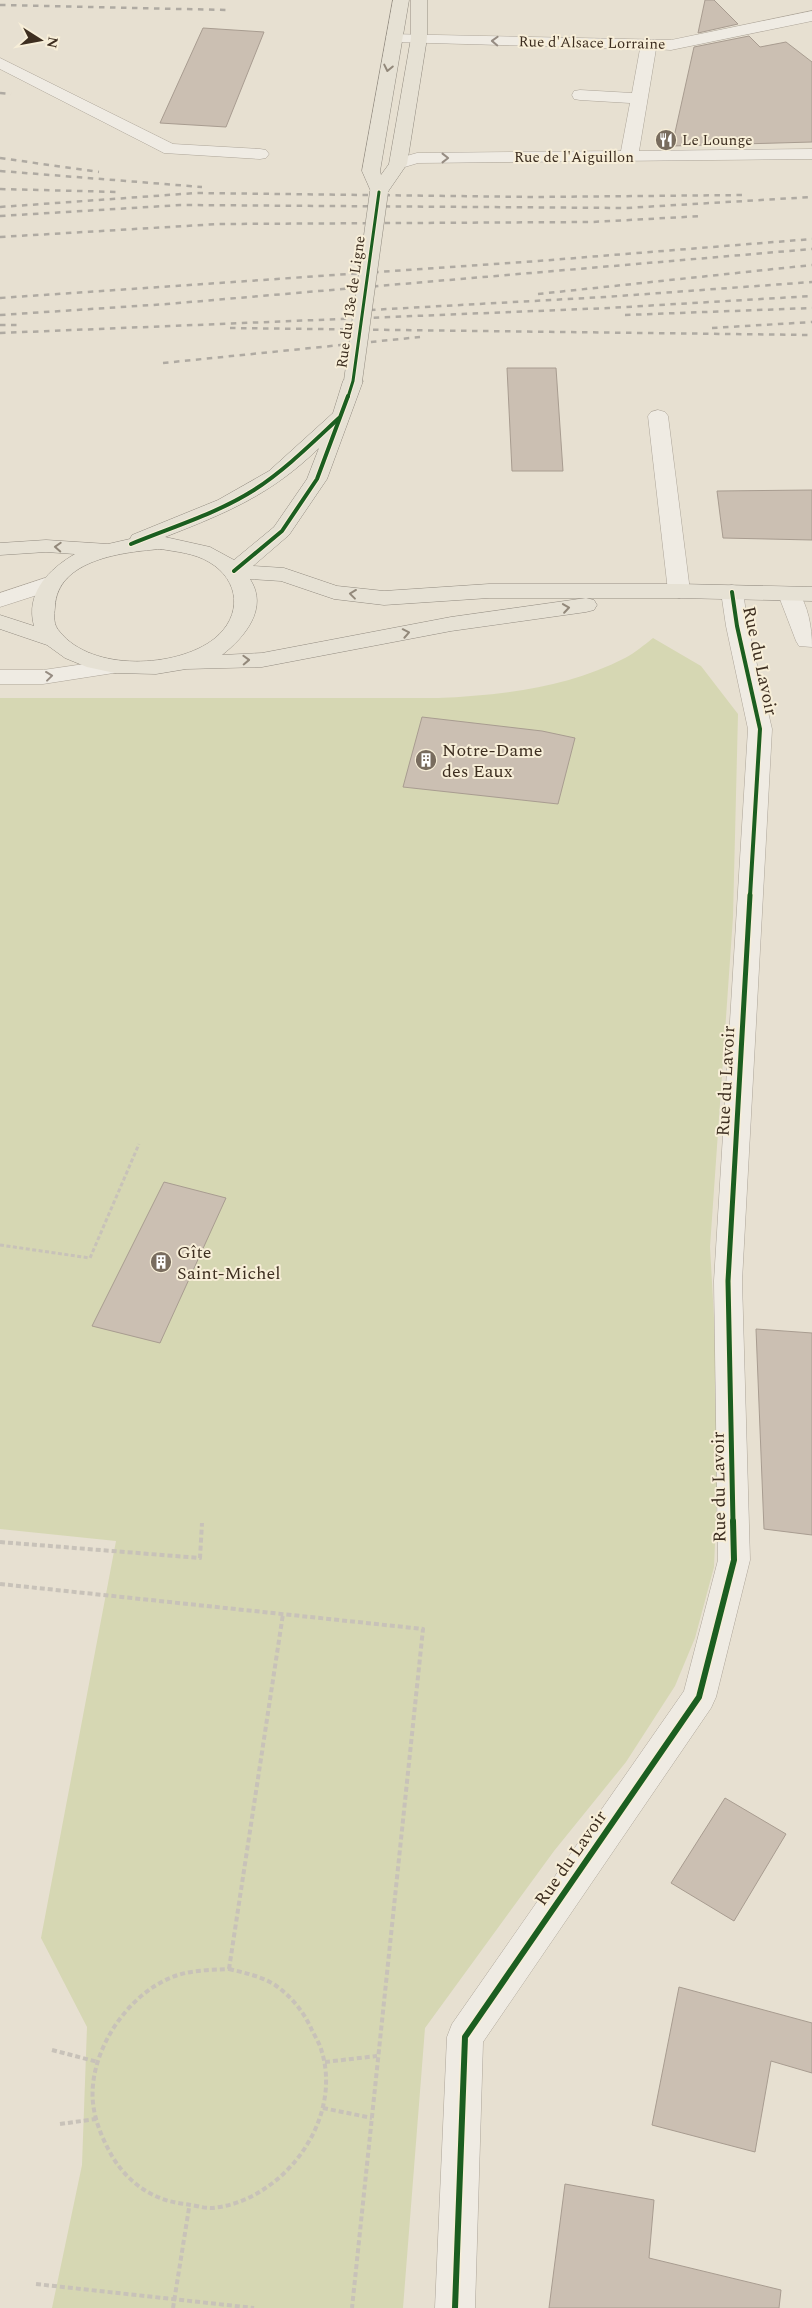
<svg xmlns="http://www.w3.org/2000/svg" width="812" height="2308" viewBox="0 0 812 2308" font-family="Spectral,serif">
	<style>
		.green { fill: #d6d7b3 }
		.building { fill: #cbbfb2; stroke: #a89c90 }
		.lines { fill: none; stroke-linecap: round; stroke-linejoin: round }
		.minor-casing { stroke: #ada599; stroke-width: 1 }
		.major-casing { stroke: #928b80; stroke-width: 1 }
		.path-far1 { stroke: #c8c2b9; stroke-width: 3; stroke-dasharray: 4 2.5; stroke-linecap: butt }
		.path { stroke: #c8c2b9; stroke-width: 4; stroke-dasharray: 5 3; stroke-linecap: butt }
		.minor { fill: #efebe3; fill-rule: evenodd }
		.major { fill: #e6e1d4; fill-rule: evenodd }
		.rail { stroke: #afaaa2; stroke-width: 2.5; stroke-dasharray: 5.5 5.5; stroke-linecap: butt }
		.major-bridge-casing { stroke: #928b80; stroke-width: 19; stroke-linecap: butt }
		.major-bridge { stroke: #e6e1d4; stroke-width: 18 }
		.cycleway-far3-casing { stroke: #f7eed8; stroke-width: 5 }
		.cycleway-far2-casing { stroke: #f7eed8; stroke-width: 6 }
		.cycleway-far1-casing { stroke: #f7eed8; stroke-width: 8 }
		.cycleway-casing { stroke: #f7eed8; stroke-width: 9 }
		.cycleway-far3 { stroke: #1b5e20; stroke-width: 3 }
		.cycleway-far2 { stroke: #1b5e20; stroke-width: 4 }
		.cycleway-far1 { stroke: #1b5e20; stroke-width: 5 }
		.cycleway { stroke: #1b5e20; stroke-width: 6 }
		.oneway { stroke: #968c82 }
		.oneway2 { stroke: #92887a }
		.labels { text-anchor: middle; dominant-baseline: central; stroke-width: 4; stroke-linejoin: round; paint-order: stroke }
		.far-street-label { font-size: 15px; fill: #3d2e20; stroke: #f7eed8 }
		.far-poi-label { font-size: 15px; fill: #3d2e20; stroke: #f7eed8; text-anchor: start }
		.street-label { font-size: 18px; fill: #3d2e20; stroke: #f7eed8 }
		.poi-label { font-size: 18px; fill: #3d2e20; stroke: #f7eed8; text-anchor: start }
	</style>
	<rect width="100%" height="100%" fill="#e7e0d1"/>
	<path class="green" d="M653 638 701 666 738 714 733 917 710 1247 720 1424 714 1567 695 1638 675 1686 626 1762 554 1851 425 2028 403 2308H52L82 2165 87 2027 41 1938 116 1541 0 1529V698H438C501 695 567 688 625 658 635 653 644 645 653 638Z"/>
	<g class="building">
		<polygon points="705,0 714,0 738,24 698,33"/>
		<polygon points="203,28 264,32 226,127 160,123"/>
		<polygon points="749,36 760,47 786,42 812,62 812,142 672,146 694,47"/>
		<polygon points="507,368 556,368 563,471 512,471"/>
		<polygon points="812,490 812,540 723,538 717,491"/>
		<polygon points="422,717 542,731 575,738 558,804 403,787"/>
		<polygon points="164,1182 226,1198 160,1343 92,1326"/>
		<polygon points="756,1329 812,1333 812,1535 764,1529"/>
		<polygon points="725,1798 786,1834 734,1921 671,1883"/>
		<polygon points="679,1987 812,2023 812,2073 771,2061 755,2152 652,2125"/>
		<polygon points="565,2184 654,2200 649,2258 781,2290 779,2308 549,2308"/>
	</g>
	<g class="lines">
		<g class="minor-casing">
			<g id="minor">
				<polygon points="812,11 812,21 671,50 656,49 639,151 812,149 812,159 418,163 398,169 392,168 389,164 392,160 417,153 621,151 630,103 580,100 574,99 572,95 574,91 580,90 632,93 640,49 394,42 386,37 388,34 671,40"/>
				<polygon points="0,58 173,144 260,149 266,150 269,154 266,158 260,159 164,153 0,69"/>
				<polygon points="658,410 665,412 668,416 690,591 687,596 679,598 671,596 668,591 648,416 651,412"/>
				<polygon points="51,576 59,578 62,583 59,588 0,607 0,593"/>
				<polygon points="732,585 740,587 743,592 748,626 772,729 742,1281 750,1560 716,1697 711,1708 483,2042 475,2308 435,2308 447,2037 452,2024 684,1691 718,1560 714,1281 748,729 726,626 721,592 724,587"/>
				<path d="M789 587 797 589C808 606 812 626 812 647L799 646 796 641 778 594 781 589Z"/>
				<polygon points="112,660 120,662 123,667 120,672 43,684 0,684 0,670 43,670"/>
			</g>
		</g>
		<g class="major-casing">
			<g id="major">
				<polygon points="393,0 409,0 380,171 381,175 389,164 411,38 411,0 427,0 427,38 407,164 385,196 373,196 362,171"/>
				<path d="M353 375 360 377 363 381 327 479 289 535 253 566 284 568 337 586 384 591 489 584H679L812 587V601L679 598H489L384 605 334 599 281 581 250 579C269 608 245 637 222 655L262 653 451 617 586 598 594 600 597 605 594 610 586 612 451 631 262 667 186 669 156 674 115 673 87 667 65 658 47 645 0 629V615L34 626C25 593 49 569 75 554L46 552 0 555V543L46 540 108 544 130 539 132 535 218 500 269 471 333 413 343 381 346 377ZM319 448 307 479 274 527 234 560 210 547 165 537C226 513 271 495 319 448ZM161 549C177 552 194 553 209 562 240 580 243 616 214 639 177 668 92 672 60 632 53 625 54 616 55 607 57 559 124 552 161 549Z"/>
			</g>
		</g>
		<polyline class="path-far1" points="0,1245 90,1258 139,1144"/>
		<g class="path">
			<polyline points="0,1542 200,1558 202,1523"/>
			<polyline points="0,1584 423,1629 352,2308"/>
			<path d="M229 1969C245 1973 261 1976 275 1985 291 1996 303 2011 311 2028 314 2035 319 2042 321 2049 339 2103 307 2163 261 2191 247 2200 228 2207 211 2208 203 2208 193 2205 185 2204 154 2201 128 2183 112 2156 103 2140 95 2122 93 2103 88 2054 125 1997 170 1978 188 1970 209 1970 229 1969Z"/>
			<polyline points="229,1969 283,1614"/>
			<polyline points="52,2050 98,2062"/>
			<polyline points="325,2062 377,2056"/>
			<polyline points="323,2108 372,2118"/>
			<polyline points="60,2124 96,2119"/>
			<polyline points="36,2284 254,2308"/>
			<polyline points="173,2308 189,2208"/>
		</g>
		<use href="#minor" class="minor"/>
		<use href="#major" class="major"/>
		<g class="rail">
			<polyline points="0,5 227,10"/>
			<polyline points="0,93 11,94"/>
			<polyline points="0,158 99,172"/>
			<polyline points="0,171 202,187"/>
			<polyline points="0,189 119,192"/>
			<polyline points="0,207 196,193 536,197 747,195"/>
			<polyline points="0,216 181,205 626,208 812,197"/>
			<polyline points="0,237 219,224 592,222 703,216"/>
			<polyline points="538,294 812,265"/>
			<polyline points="0,298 538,261 812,239"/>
			<polyline points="370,310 605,297 812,282"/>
			<polyline points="0,315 167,304 812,249"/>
			<polyline points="625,315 812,308"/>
			<polyline points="0,325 22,325"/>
			<polyline points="230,328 812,335"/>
			<polyline points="712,328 812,322"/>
			<polyline points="0,333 609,308 812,296"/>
			<polyline points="163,363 420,337"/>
		</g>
		<g class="major-bridge-casing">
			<polyline id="major-bridge" points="353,381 379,192"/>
		</g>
		<use href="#major-bridge" class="major-bridge"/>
		<g class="cycleway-far3-casing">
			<polyline id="cycleway-far3" points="348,397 353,381 379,192"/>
		</g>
		<g class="cycleway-far2-casing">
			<g id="cycleway-far2">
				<path d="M131 544C172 527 216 514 254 490 285 470 312 443 339 418"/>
				<polyline points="234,571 282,531 317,479 348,396"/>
				<polyline points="732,592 737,626 760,729 750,896"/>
			</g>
		</g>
		<g class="cycleway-far1-casing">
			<polyline id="cycleway-far1" points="733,1522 728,1281 750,895"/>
		</g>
		<g class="cycleway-casing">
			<polyline id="cycleway" points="455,2308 465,2037 699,1697 734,1560 733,1521"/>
		</g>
		<use href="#cycleway-far3" class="cycleway-far3"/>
		<use href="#cycleway-far2" class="cycleway-far2"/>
		<use href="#cycleway-far1" class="cycleway-far1"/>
		<use href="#cycleway" class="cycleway"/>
	</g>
	<defs><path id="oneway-chevron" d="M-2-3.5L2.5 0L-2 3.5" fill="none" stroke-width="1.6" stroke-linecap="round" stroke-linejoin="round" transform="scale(1.25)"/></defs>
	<g class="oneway">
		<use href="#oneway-chevron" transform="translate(495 41) rotate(-178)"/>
		<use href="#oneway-chevron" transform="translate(445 158)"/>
		<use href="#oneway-chevron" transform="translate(49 676) rotate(-7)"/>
	</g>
	<g class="oneway2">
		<use href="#oneway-chevron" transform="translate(388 68) rotate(102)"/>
		<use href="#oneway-chevron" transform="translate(58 547) rotate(-177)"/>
		<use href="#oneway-chevron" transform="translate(353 594) rotate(-173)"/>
		<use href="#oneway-chevron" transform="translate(566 608) rotate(-8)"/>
		<use href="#oneway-chevron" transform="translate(406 633) rotate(-11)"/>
		<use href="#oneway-chevron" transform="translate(246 660) rotate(-2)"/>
	</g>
	<defs>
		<g id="restaurant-disc" transform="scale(1.125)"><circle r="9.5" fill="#786c5e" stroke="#f7eed8"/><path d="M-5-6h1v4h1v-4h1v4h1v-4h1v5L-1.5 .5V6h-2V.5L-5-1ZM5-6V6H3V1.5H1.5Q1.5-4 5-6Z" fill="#fff"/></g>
		<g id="building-disc" transform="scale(1.125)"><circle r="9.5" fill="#786c5e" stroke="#f7eed8"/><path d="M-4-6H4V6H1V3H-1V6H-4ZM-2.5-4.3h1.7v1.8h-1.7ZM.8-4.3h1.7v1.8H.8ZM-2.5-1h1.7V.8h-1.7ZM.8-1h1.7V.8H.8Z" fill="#fff"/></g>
	</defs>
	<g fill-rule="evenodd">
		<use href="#restaurant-disc" x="666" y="140"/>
		<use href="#building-disc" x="426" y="760"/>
		<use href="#building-disc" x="161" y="1262"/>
	</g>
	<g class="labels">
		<g class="far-street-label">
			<text transform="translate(592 43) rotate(1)">Rue d'Alsace Lorraine</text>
			<text x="574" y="157">Rue de l'Aiguillon</text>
			<text transform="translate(351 302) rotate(-82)">Rue du 13e de Ligne</text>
		</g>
		<g class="far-poi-label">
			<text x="682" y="140">Le Lounge</text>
		</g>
		<g class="street-label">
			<text transform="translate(760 661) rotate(78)">Rue du Lavoir</text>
			<text transform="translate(726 1081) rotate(-87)">Rue du Lavoir</text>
			<text transform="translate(719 1487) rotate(-91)">Rue du Lavoir</text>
			<text transform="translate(571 1858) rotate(-55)">Rue du Lavoir</text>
		</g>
		<g class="poi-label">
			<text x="442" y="750">Notre-Dame<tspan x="442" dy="21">des Eaux</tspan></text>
			<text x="177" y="1252">Gîte<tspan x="177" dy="21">Saint-Michel</tspan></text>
		</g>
	</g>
	<g transform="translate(40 40) rotate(101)" stroke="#f7eed8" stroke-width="4" paint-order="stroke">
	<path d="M0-4L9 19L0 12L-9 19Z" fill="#3d2e20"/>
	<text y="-8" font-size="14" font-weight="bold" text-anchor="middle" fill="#3d2e20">N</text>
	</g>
</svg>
